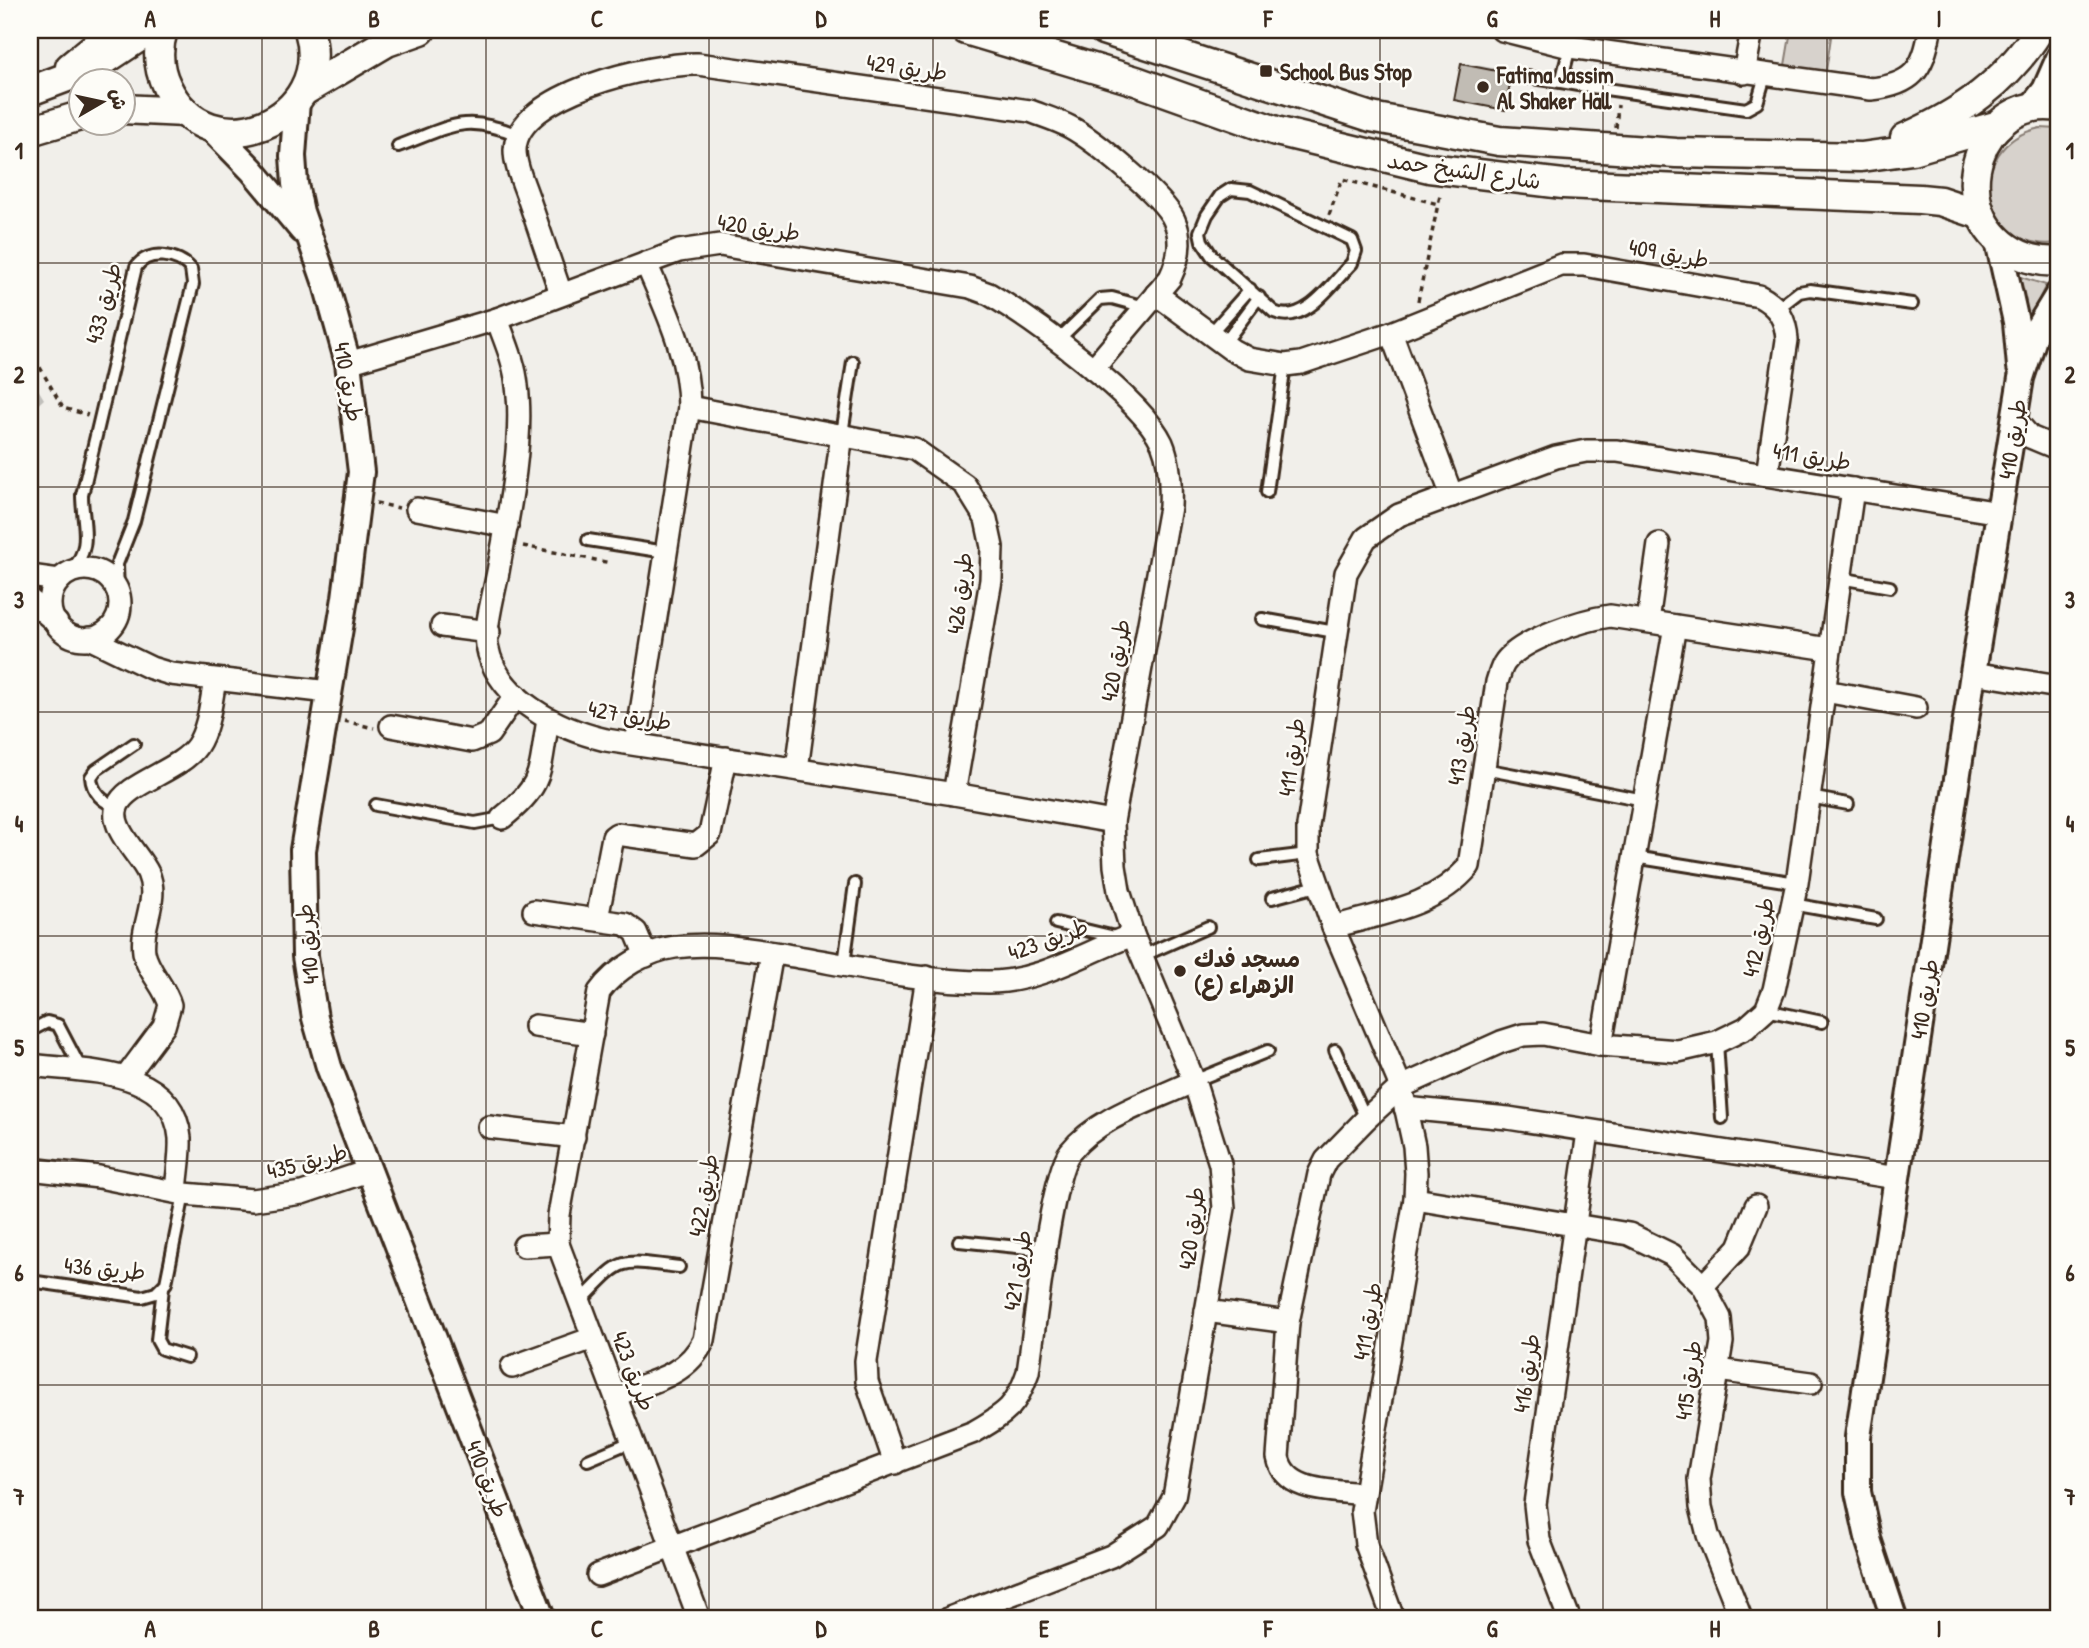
<svg xmlns="http://www.w3.org/2000/svg" width="2089" height="1648" viewBox="0 0 2089 1648" font-family="'Patrick Hand','Playpen Sans Arabic',sans-serif">
	<style>
		.green { fill: #d7d2cc; stroke: #897e75; stroke-width: 2 }
		.shadow { fill: #0003 }
		.building { fill: #c1bcb4; stroke: #3b2a1e; stroke-width: 2 }
		.lines { fill: none; stroke-linecap: round; stroke-linejoin: round }
		.service-casing { stroke: #3b2a1e; stroke-width: 16 }
		.minor-casing { stroke: #3b2a1e; stroke-width: 26 }
		.tertiary-casing { stroke: #3b2a1e; stroke-width: 30 }
		.secondary-casing { stroke: #3b2a1e; stroke-width: 33 }
		.path { stroke: #3b2a1e; stroke-width: 3.5; stroke-dasharray: 5 5; stroke-linecap: butt }
		.service { stroke: #fdfcf7; stroke-width: 10 }
		.minor { stroke: #fdfcf7; stroke-width: 21 }
		.tertiary { stroke: #fdfcf7; stroke-width: 24 }
		.secondary { stroke: #fdfcf7; stroke-width: 28 }
		.grid { fill: none; stroke: #3b2a1e; stroke-width: 2; stroke-opacity: 0.55 }
		.poi-dot { fill: #3b2a1e; stroke: #fdfcf7; stroke-width: 2.5 }
		.labels { text-anchor: middle; dominant-baseline: central; stroke-width: 5; stroke-linejoin: round; paint-order: stroke }
		.street-label { font-size: 23px; fill: #3b2a1e; stroke: #fdfcf7 }
		.poi-label { font-size: 23px; font-weight: bold; fill: #3b2a1e; stroke: #fdfcf7; text-anchor: start }
		.neatline { fill: none; stroke: #3b2a1e; stroke-width: 2.5 }
		.grid-label { font-size: 23px; text-anchor: middle; font-weight: bold; fill: #3b2a1e }
	</style>
	<rect width="100%" height="100%" fill="#f1efea"/>
	<filter id="ink" filterUnits="userSpaceOnUse"><feTurbulence type="fractalNoise" baseFrequency=".0143" numOctaves="2"/><feDisplacementMap in="SourceGraphic" scale="14" xChannelSelector="R" yChannelSelector="G"/><feConvolveMatrix kernelMatrix="1 2 1 2 8 2 1 2 1" color-interpolation-filters="sRGB"/></filter>
	<g filter="url(#ink)">
		<g class="green">
			<polygon points="1791,30 1832,30 1825,78 1784,71"/>
			<path d="M2040 128 2059 129V243C1979 254 1961 145 2040 128Z"/>
			<polygon points="2011,274 2046,285 2024,330"/>
		</g>
		<g class="shadow">
			<polygon points="1464,63 1513,72 1504,108 1462,65"/>
			<polygon points="30,376 44,399 30,412"/>
		</g>
		<polygon class="building" points="1461,64 1512,74 1505,110 1454,100"/>
		<g class="lines">
			<g class="service-casing">
				<g id="service">
					<polyline points="1570,47 1561,82 1578,85 1746,109 1757,103 1765,76"/>
					<polyline points="1526,77 1561,82"/>
					<path d="M398 146C450 127 463 113 518 135"/>
					<path d="M1231 189 1250 191 1352 240 1356 251 1352 263C1333 282 1305 326 1274 312L1212 256 1202 241 1200 232 1207 215 1220 196Z"/>
					<polyline points="1777,309 1799,292 1810,290 1912,304"/>
					<polyline points="1210,334 1250,289"/>
					<polyline points="1057,341 1100,299 1112,298 1145,307"/>
					<polyline points="1224,344 1259,297"/>
					<polyline points="842,434 853,362"/>
					<polyline points="1267,492 1285,365"/>
					<polyline points="588,540 666,552"/>
					<path d="M70 572C94 547 82 524 82 495L136 267C148 249 178 254 191 269L193 284 134 521 117 564 118 593"/>
					<polyline points="1840,578 1890,587"/>
					<polyline points="1262,619 1335,632"/>
					<polyline points="1484,769 1644,800"/>
					<polyline points="1809,797 1848,804"/>
					<polyline points="376,805 475,823 502,818"/>
					<path d="M117 806C103 803 92 792 91 777L96 770 134 744"/>
					<polyline points="1634,857 1797,883"/>
					<polyline points="1259,860 1308,854"/>
					<polyline points="1272,898 1317,886"/>
					<polyline points="1792,904 1876,919"/>
					<polyline points="1056,923 1119,938"/>
					<polyline points="1142,956 1208,927"/>
					<polyline points="844,964 855,884"/>
					<polyline points="1766,1010 1822,1022"/>
					<polyline points="30,1031 47,1022 58,1025 81,1069"/>
					<polyline points="1717,1042 1722,1118"/>
					<polyline points="1335,1050 1366,1119"/>
					<polyline points="1194,1081 1268,1051"/>
					<polyline points="959,1241 1047,1250"/>
					<polyline points="30,1281 142,1297 156,1293 166,1283 184,1194"/>
					<polyline points="163,1288 157,1340 162,1349 187,1357"/>
					<path d="M579 1303C624 1257 615 1259 679 1267"/>
					<polyline points="588,1460 633,1441"/>
				</g>
			</g>
			<g class="minor-casing">
				<g id="minor">
					<path d="M1502 30 1570 47 1871 89C1912 85 1924 70 1930 30"/>
					<polyline points="1744,73 1752,30"/>
					<path d="M561 294C550 261 539 229 528 197 523 182 515 166 515 150 516 93 653 63 698 64L1030 111C1043 116 1057 120 1070 127 1094 140 1164 197 1174 220 1183 240 1179 259 1170 278L1093 369"/>
					<path d="M1156 294 1232 350 1249 359 1285 365 1301 363 1391 333 1561 265H1584L1759 296C1778 306 1786 319 1787 340L1767 475"/>
					<path d="M497 319C505 341 515 363 517 386 524 438 509 513 499 566 496 587 484 626 487 645 496 699 559 729 606 740L954 794 1113 822"/>
					<polyline points="1391,333 1452,496"/>
					<path d="M348 363 497 319 679 251 720 245 970 287 989 294C1033 320 1141 398 1162 443 1170 462 1171 487 1170 507L1113 822 1115 866 1119 891 1133 935 1194 1081 1220 1164 1224 1208 1174 1497 1158 1526 1111 1556 950 1618"/>
					<polyline points="689,407 914,449 965,485 986,519 992,547 991,580 954,794"/>
					<polyline points="2016,421 2030,437 2059,449"/>
					<polyline points="417,509 507,526"/>
					<circle cx="85" cy="604" r="35"/>
					<polyline points="30,576 59,580"/>
					<polyline points="30,600 57,623"/>
					<polyline points="1648,621 1659,544"/>
					<polyline points="442,626 489,632"/>
					<polyline points="89,638 151,668 171,674 329,692"/>
					<polyline points="1973,673 2059,687"/>
					<polyline points="1825,691 1916,708"/>
					<polyline points="391,726 472,741 489,734 516,695"/>
					<path d="M636 744 689 407C689 355 666 310 646 263"/>
					<polyline points="797,769 842,434"/>
					<path d="M502 818C545 784 539 771 548 720"/>
					<polyline points="534,911 625,924 636,932 646,956"/>
					<polyline points="597,919 613,837 617,834 696,845 710,834 726,758"/>
					<path d="M1333 927C1382 913 1435 907 1469 866L1497 682C1499 676 1501 667 1505 662 1522 639 1582 620 1610 616L1829 649"/>
					<polyline points="535,1026 592,1034"/>
					<polyline points="1601,1045 1675,626"/>
					<path d="M30 1065C83 1072 173 1066 180 1138 181 1156 177 1174 176 1192"/>
					<path d="M126 1077 164 1026 170 1005C165 986 147 971 144 952 140 925 160 900 148 873 140 855 109 828 117 807 125 783 180 771 197 746 209 728 211 701 215 680"/>
					<polyline points="1405,1108 1508,1118 1897,1178"/>
					<polyline points="489,1127 574,1137"/>
					<polyline points="30,1169 99,1177 184,1194 253,1200 302,1193 368,1171"/>
					<polyline points="1415,1199 1629,1234 1672,1255 1703,1286 1720,1318 1722,1342 1699,1479 1701,1507 1708,1535 1741,1618"/>
					<polyline points="524,1246 558,1244"/>
					<polyline points="1703,1286 1739,1247 1756,1206"/>
					<polyline points="1206,1311 1288,1322"/>
					<polyline points="512,1367 593,1338"/>
					<polyline points="1718,1370 1811,1383"/>
					<path d="M616 1395C651 1382 687 1376 704 1340L772 953"/>
					<polyline points="895,1463 867,1382 866,1361 927,977"/>
					<path d="M1364 1494C1334 1490 1285 1494 1278 1457L1288 1322 1319 1174 1326 1160 1366 1119 1401 1087 1501 1042 1523 1035 1543 1034 1601 1045 1678 1051 1717 1042 1746 1028 1766 1010 1774 990 1797 883 1853 489"/>
					<path d="M598 1575 974 1432C1006 1413 1016 1408 1028 1372 1034 1333 1051 1175 1070 1152 1099 1116 1153 1101 1194 1081"/>
					<path d="M699 1618 558 1244 559 1215 599 992C616 968 647 951 675 947 713 942 750 949 787 955 852 966 921 982 988 982 1041 982 1085 952 1133 935"/>
					<polyline points="1393,1618 1366,1544 1362,1511 1415,1199 1416,1173 1414,1146 1401,1087 1333,927 1308,854 1308,826 1346,573 1366,538 1399,515 1556,457 1586,451 1617,451 2000,513"/>
					<polyline points="1569,1618 1539,1540 1535,1504 1588,1132"/>
				</g>
			</g>
			<g class="tertiary-casing">
				<g id="tertiary">
					<polyline points="297,101 293,156 295,184 301,212 326,284 348,363 361,472 345,598 303,850 305,956 315,1018 329,1067 542,1618"/>
					<polyline points="2030,109 2045,90 2059,58"/>
					<polyline points="211,128 252,170 302,230"/>
					<polyline points="1998,241 2016,322 2020,367"/>
					<polyline points="1894,1618 1869,1542 1858,1492 1858,1437 1973,673 2021,378 2037,329 2059,293"/>
				</g>
			</g>
			<g class="secondary-casing">
				<g id="secondary">
					<path d="M163 30C157 49 158 69 167 87 208 173 336 121 309 30"/>
					<polyline points="966,30 1136,81 1276,131 1429,168 1563,184 1920,199 1940,201 1979,214"/>
					<polyline points="1103,30 1371,117 1499,141 1676,153 1861,157 1912,150 1999,125"/>
					<polyline points="70,67 98,44 108,30"/>
					<polyline points="30,91 94,67 150,30"/>
					<polyline points="304,91 387,42 421,30"/>
					<path d="M2059 107C1979 94 1944 203 2008 248 2022 258 2042 263 2059 261"/>
					<polyline points="122,109 185,112"/>
					<polyline points="30,131 80,116"/>
					<path d="M1905 138C1961 113 2006 83 2039 30"/>
				</g>
			</g>
			<g class="path">
				<polyline points="1616,128 1618,105"/>
				<polyline points="1329,215 1342,179 1438,204 1441,192"/>
				<polyline points="1418,301 1438,204"/>
				<polyline points="30,350 63,408 88,415"/>
				<polyline points="376,503 399,508"/>
				<polyline points="523,546 611,563"/>
				<polyline points="344,721 374,728"/>
			</g>
			<use href="#service" class="service"/>
			<use href="#minor" class="minor"/>
			<use href="#tertiary" class="tertiary"/>
			<use href="#secondary" class="secondary"/>
		</g>
	</g>
	<path class="grid" d="M262 30V1618M486 30V1618M709 30V1618M933 30V1618M1156 30V1618M1380 30V1618M1603 30V1618M1827 30V1618M30 263H2059M30 487H2059M30 712H2059M30 936H2059M30 1161H2059M30 1385H2059"/>
	<g class="poi-dot">
		<rect x="1259" y="64" width="14" height="14" rx="3.5"/>
		<circle cx="1483" cy="87" r="7"/>
		<circle cx="1180" cy="971" r="7"/>
	</g>
	<g class="labels">
		<g class="street-label">
			<text transform="translate(907 67) rotate(8)">طريق 429</text>
			<text transform="translate(1464 170) rotate(8)">شارع الشيخ حمد</text>
			<text transform="translate(759 227) rotate(8)">طريق 420</text>
			<text transform="translate(1669 253) rotate(10)">طريق 409</text>
			<text transform="translate(103 303) rotate(-75)">طريق 433</text>
			<text transform="translate(349 382) rotate(80)">طريق 410</text>
			<text transform="translate(2012 439) rotate(-81)">طريق 410</text>
			<text transform="translate(1812 456) rotate(9)">طريق 411</text>
			<text transform="translate(959 593) rotate(-83)">طريق 426</text>
			<text transform="translate(1115 660) rotate(-80)">طريق 420</text>
			<text transform="translate(630 715) rotate(10)">طريق 427</text>
			<text transform="translate(1461 745) rotate(-81)">طريق 413</text>
			<text transform="translate(1291 757) rotate(-82)">طريق 411</text>
			<text transform="translate(1758 937) rotate(-78)">طريق 412</text>
			<text transform="translate(1048 939) rotate(-20)">طريق 423</text>
			<text transform="translate(307 944) rotate(-95)">طريق 410</text>
			<text transform="translate(1924 999) rotate(-81)">طريق 410</text>
			<text transform="translate(307 1161) rotate(-15)">طريق 435</text>
			<text transform="translate(703 1195) rotate(-80)">طريق 422</text>
			<text transform="translate(1191 1228) rotate(-83)">طريق 420</text>
			<text transform="translate(105 1268) rotate(5)">طريق 436</text>
			<text transform="translate(1017 1270) rotate(-81)">طريق 421</text>
			<text transform="translate(1367 1321) rotate(-80)">طريق 411</text>
			<text transform="translate(634 1371) rotate(69)">طريق 423</text>
			<text transform="translate(1526 1373) rotate(-82)">طريق 416</text>
			<text transform="translate(1688 1380) rotate(-82)">طريق 415</text>
			<text transform="translate(488 1479) rotate(69)">طريق 410</text>
		</g>
		<g class="poi-label">
			<text x="1280" y="71">School Bus Stop</text>
			<text x="1497" y="74">Fatima Jassim<tspan x="1497" dy="26">Al Shaker Hall</tspan></text>
			<text x="1194" y="958">مسجد فدك<tspan x="1194" dy="26">الزهراء (ع)</tspan></text>
		</g>
	</g>
	<rect width="2089" height="1648" fill="none" stroke="#fdfcf7" stroke-width="77"/>
	<g transform="translate(102 102) rotate(81)"><circle r="33" fill="#fdfcf7" stroke="#afa8a0" stroke-width="2"/>
	<path d="M0-5L12 26L0 18L-12 26Z" fill="#3b2a1e"/>
	<text y="-10" font-size="19" font-weight="bold" text-anchor="middle" fill="#3b2a1e">ش</text>
	</g>
	<rect x="38" y="38" width="2012" height="1572" class="neatline"/>
	<g class="grid-label">
		<text x="150" y="27">A</text>
		<text x="374" y="27">B</text>
		<text x="597" y="27">C</text>
		<text x="821" y="27">D</text>
		<text x="1044" y="27">E</text>
		<text x="1268" y="27">F</text>
		<text x="1492" y="27">G</text>
		<text x="1715" y="27">H</text>
		<text x="1939" y="27">I</text>
		<text x="19" y="159">1</text>
		<text x="2070" y="159">1</text>
		<text x="19" y="383">2</text>
		<text x="2070" y="383">2</text>
		<text x="19" y="608">3</text>
		<text x="2070" y="608">3</text>
		<text x="19" y="832">4</text>
		<text x="2070" y="832">4</text>
		<text x="19" y="1056">5</text>
		<text x="2070" y="1056">5</text>
		<text x="19" y="1281">6</text>
		<text x="2070" y="1281">6</text>
		<text x="19" y="1505">7</text>
		<text x="2070" y="1505">7</text>
		<text x="150" y="1637">A</text>
		<text x="374" y="1637">B</text>
		<text x="597" y="1637">C</text>
		<text x="821" y="1637">D</text>
		<text x="1044" y="1637">E</text>
		<text x="1268" y="1637">F</text>
		<text x="1492" y="1637">G</text>
		<text x="1715" y="1637">H</text>
		<text x="1939" y="1637">I</text>
	</g>
</svg>
